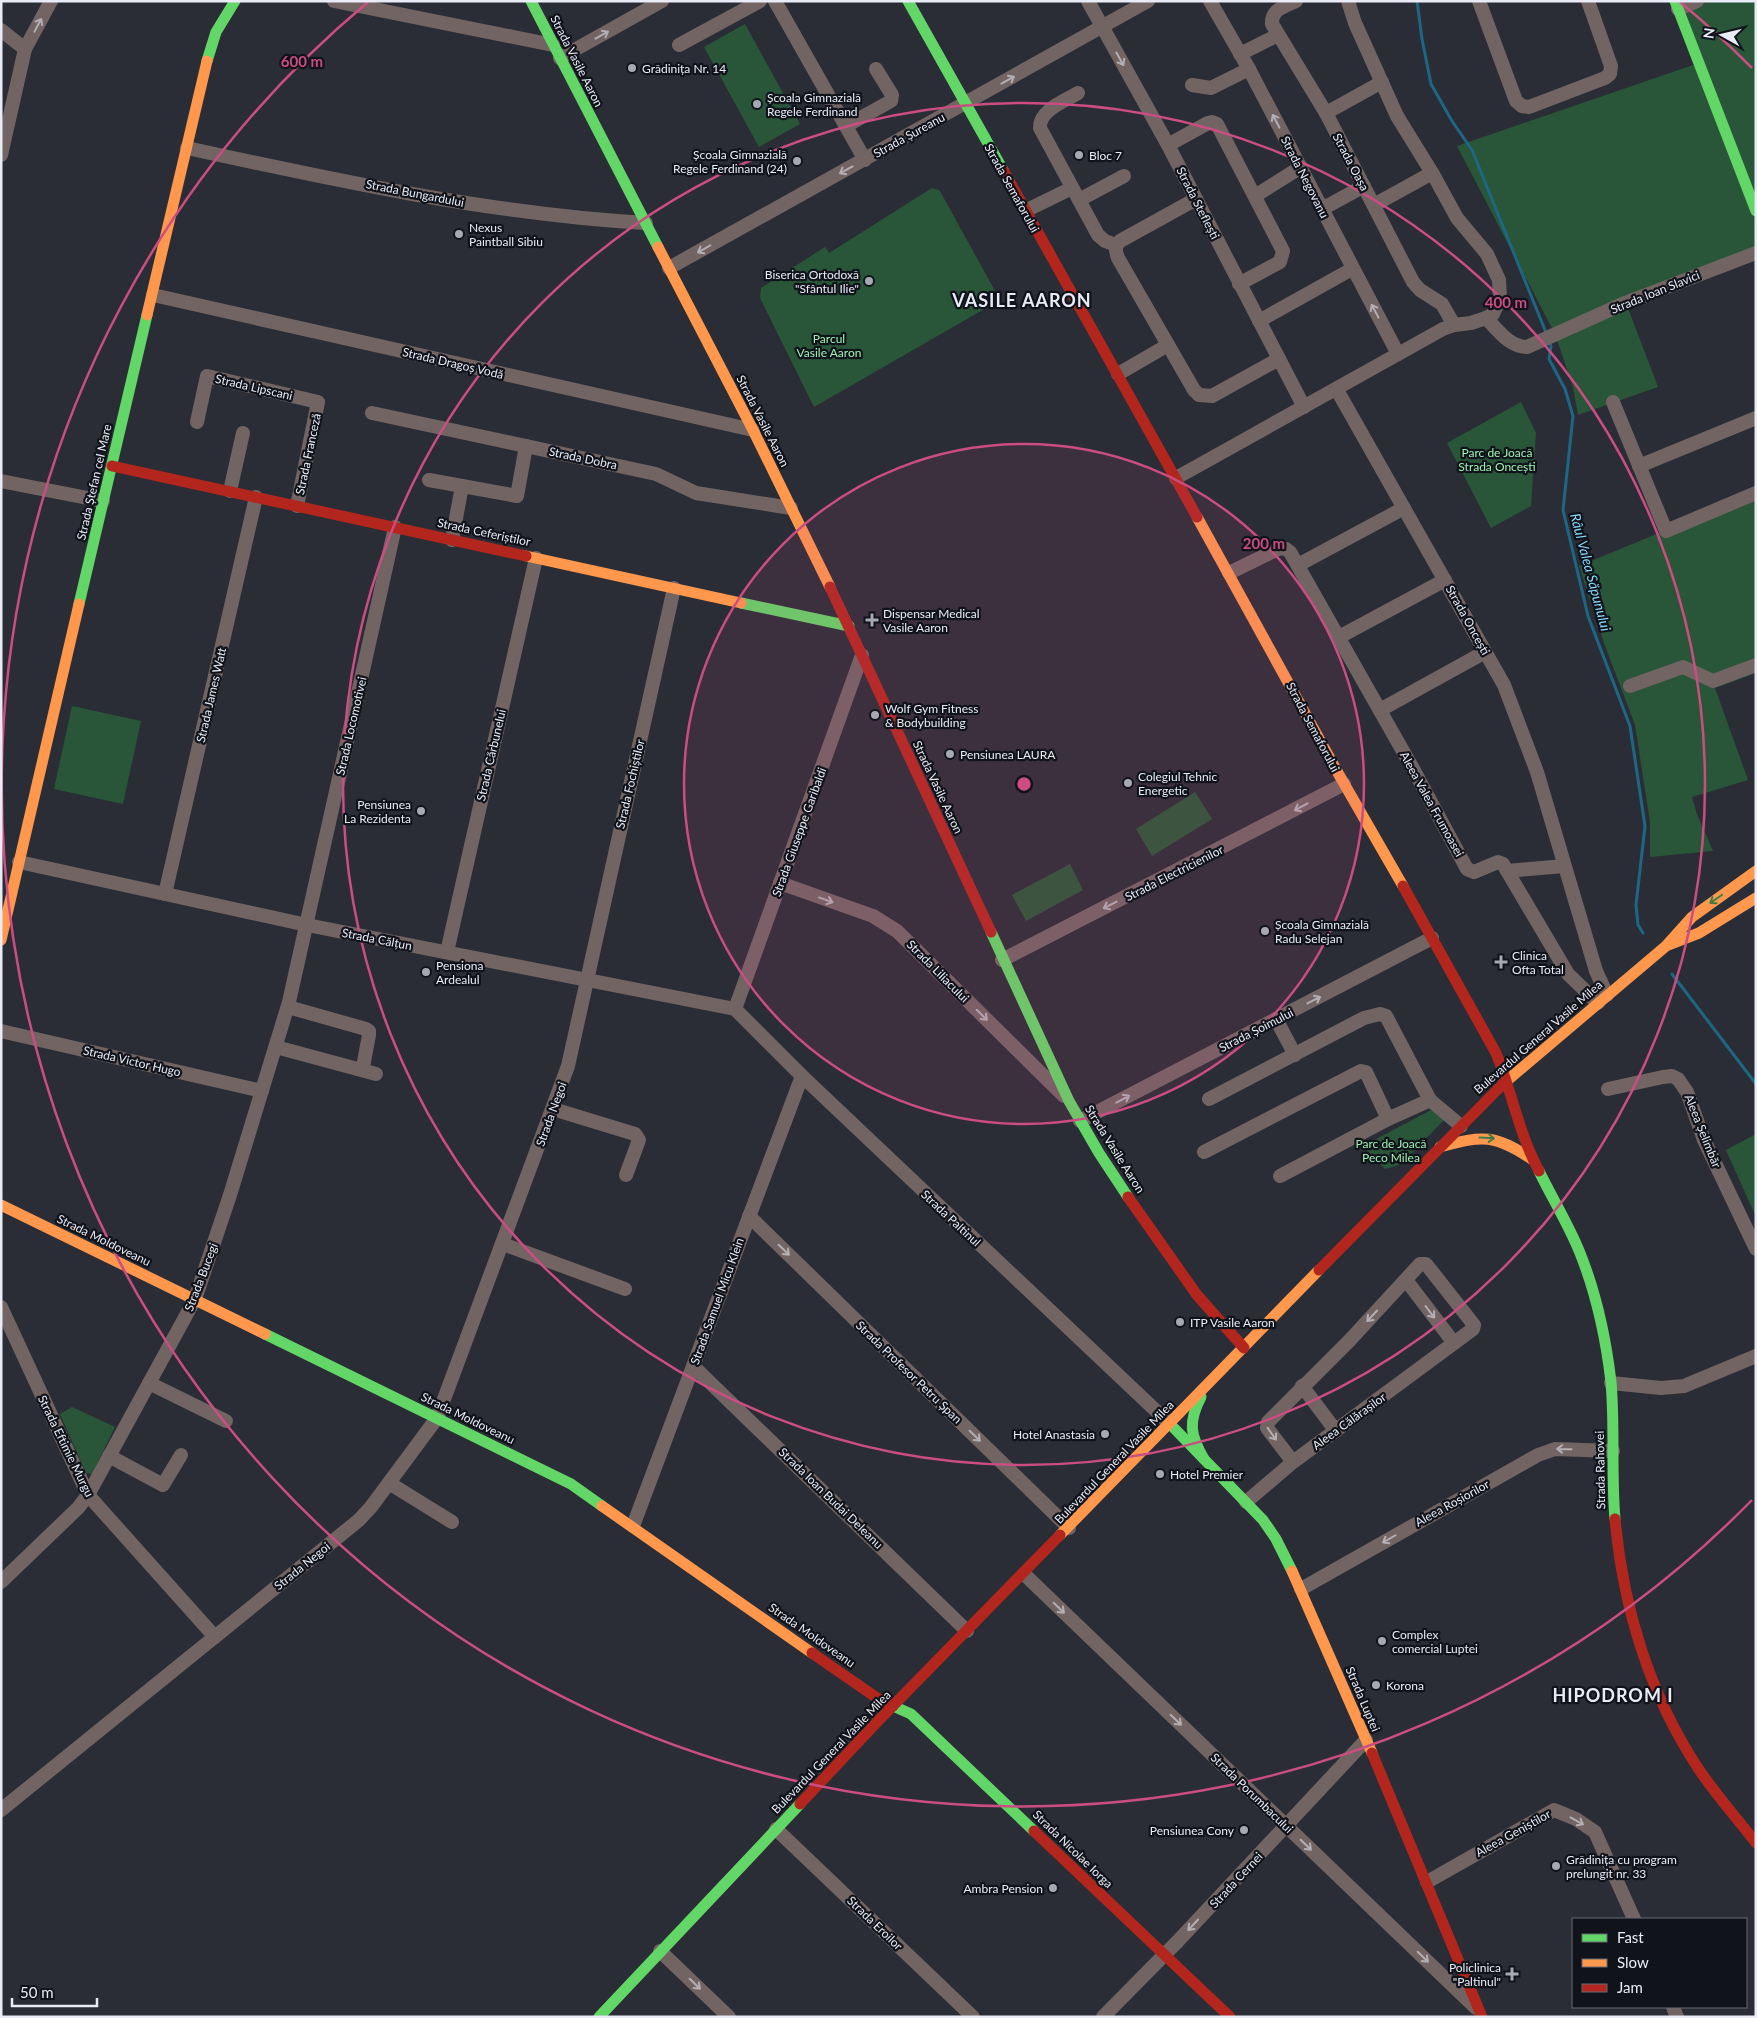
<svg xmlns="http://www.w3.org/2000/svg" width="1757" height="2018" viewBox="0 0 1757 2018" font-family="Lato,sans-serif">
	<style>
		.green { fill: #295638 }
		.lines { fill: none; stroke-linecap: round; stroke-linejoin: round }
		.stream { stroke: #1d6785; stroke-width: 3 }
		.street { stroke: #726463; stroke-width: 14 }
		.fast { stroke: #63d668; stroke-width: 11 }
		.slow { stroke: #ff974d; stroke-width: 11 }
		.jam { stroke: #b3261e; stroke-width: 11 }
		.oneway { stroke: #b3afb4 }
		.oneway2 { stroke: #3e7e45 }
		.ring { fill: none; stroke: #cc4d82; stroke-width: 2.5 }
		.poi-dot { fill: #a6a9b3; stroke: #10131a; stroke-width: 2 }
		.labels { text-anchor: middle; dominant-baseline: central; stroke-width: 4.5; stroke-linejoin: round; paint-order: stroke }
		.street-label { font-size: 12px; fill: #e9ecf7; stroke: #10131a }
		.poi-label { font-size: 12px; fill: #e9ecf7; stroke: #10131a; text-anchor: start }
		.park-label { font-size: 12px; fill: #9ef1b2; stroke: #10131a }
		.water-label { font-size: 14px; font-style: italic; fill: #87d8fe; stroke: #10131a }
		.district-label { font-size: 18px; font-weight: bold; letter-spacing: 1px; fill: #e9ecf7; stroke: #10131a }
		.centre { fill: #cc4d82; stroke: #10131a; stroke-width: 2.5 }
		.ring-label { font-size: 15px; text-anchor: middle; font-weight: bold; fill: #cc4d82; stroke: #10131a; stroke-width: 4.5; stroke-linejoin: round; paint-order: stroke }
	</style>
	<rect width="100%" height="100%" fill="#2a2d35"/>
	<g class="green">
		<polygon points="1683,1 1756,1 1756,253 1626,303 1658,387 1578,415 1573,387 1555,334 1457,146 1699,63"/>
		<polygon points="745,24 800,124 759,147 704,47"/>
		<polygon points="932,188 939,190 941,193 1000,300 814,407 760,298 761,288 825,247 829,253"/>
		<polygon points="1521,402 1536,433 1531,506 1491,528 1447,443"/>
		<polygon points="1756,493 1756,673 1715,688 1748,780 1692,797 1697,814 1713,851 1650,857 1650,822 1635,725 1604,643 1579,566"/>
		<polygon points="72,706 141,721 123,804 54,789"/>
		<polygon points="1195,792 1212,819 1152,856 1136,829"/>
		<polygon points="1070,864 1083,890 1026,921 1012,895"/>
		<polygon points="1433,1109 1446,1118 1406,1159 1399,1165 1385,1169 1363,1146"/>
		<polygon points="1756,1134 1756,1217 1726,1150"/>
		<polygon points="72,1407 115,1427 92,1474 86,1473 60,1414"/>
	</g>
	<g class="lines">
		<g class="stream">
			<polyline points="1417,1 1422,39 1431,84 1452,121 1472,150 1547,335"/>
			<polyline points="1549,341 1551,346 1549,359 1565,389 1573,416 1563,510 1588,616 1630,726 1645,826 1636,905 1638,925 1643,933"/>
			<polyline points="1672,974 1756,1084"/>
		</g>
		<g class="street">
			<polyline points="334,1 553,45"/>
			<polyline points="775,1 865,160"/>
			<polyline points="1088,1 1168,145 1304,407"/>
			<polyline points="1210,1 1249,69 1398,354"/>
			<path d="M1296 1C1284 7 1271 9 1272 24L1326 113 1413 282 1420 290 1442 304 1454 325"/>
			<polyline points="1479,1 1516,101 1522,106 1529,107 1605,78 1610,74 1611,66 1588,1"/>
			<polyline points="1678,9 1697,1"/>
			<polyline points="1,30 25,49"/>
			<polyline points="679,45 760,1"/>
			<polyline points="1240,54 1278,35"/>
			<polyline points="560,58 662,1"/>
			<polyline points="1192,85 1211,88 1249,69"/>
			<path d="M1078 93C1065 101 1039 110 1040 128L1098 235 1105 241 1116 245"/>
			<polyline points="1326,113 1382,82"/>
			<polyline points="846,126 891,101 892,95 876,69"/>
			<polyline points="1168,145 1208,123 1212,122 1217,124 1283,251 1280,262 1239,284"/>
			<path d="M187 148C338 181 491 214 646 223"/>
			<polyline points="1,155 25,49 51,1"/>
			<polyline points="1255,196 1301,167"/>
			<path d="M1196 199 1120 241C1115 246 1115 250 1118 258L1194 390 1199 395 1212 396 1279 359"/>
			<polyline points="1079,200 1124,176"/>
			<polyline points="1374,205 1432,173"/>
			<polyline points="1322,209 1364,186"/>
			<polyline points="1025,211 1072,188"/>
			<polyline points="669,268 1148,1"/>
			<polyline points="153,295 753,430"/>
			<path d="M1486 318C1498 330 1509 347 1527 347L1625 303 1756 253"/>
			<polyline points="1259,321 1352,269"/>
			<polyline points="1118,374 1168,345"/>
			<polyline points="1337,390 1504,685 1537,772 1596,971 1607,995"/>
			<polyline points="1613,402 1666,531 1756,493"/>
			<polyline points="372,413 656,474 696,493 791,508"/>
			<polyline points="197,422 207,376 318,402 297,506"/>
			<polyline points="1639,466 1756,418"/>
			<polyline points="1176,478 1443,329 1454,325 1471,323 1486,318 1493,314 1500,298 1499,280 1487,254 1457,218 1434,176 1397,116 1355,23 1348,1"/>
			<polyline points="429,480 517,496 526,446"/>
			<polyline points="1,481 103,501"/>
			<polyline points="230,491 243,433"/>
			<polyline points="452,540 462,486"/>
			<polyline points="1298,565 1404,508"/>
			<polyline points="1229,573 1280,548 1286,549 1290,552 1412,767 1467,869 1474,872 1498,862 1503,864 1568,974 1598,1003"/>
			<polyline points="1339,637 1445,580"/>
			<polyline points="1630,686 1683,667 1713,681 1756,665"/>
			<polyline points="1380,710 1485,652"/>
			<polyline points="19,862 307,925 735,1009"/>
			<polyline points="1507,871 1564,866"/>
			<polyline points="780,883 873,916 897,931 1064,1096"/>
			<polyline points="165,894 256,497"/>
			<polyline points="447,952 536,558"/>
			<polyline points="1002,960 1344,784"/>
			<polyline points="288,1007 366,1029 369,1031 369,1035 363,1067"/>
			<polyline points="735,1009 802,1076 1170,1424"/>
			<polyline points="735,1009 862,655"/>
			<polyline points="1276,1019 1295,1055"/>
			<polyline points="1,1031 262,1091"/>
			<polyline points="276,1047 376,1074"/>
			<polyline points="1608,1089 1663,1077 1672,1076 1678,1079 1687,1092 1704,1140 1756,1249"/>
			<polyline points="1209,1099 1364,1018 1380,1014 1386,1016 1430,1100 1461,1126"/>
			<polyline points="553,1109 635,1134 639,1140 626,1175"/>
			<polyline points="1080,1121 1432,938"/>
			<polyline points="1204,1152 1361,1071 1366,1072 1388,1119"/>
			<polyline points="1280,1176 1388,1119 1430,1100"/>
			<polyline points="749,1216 1069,1528"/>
			<polyline points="503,1244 625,1289"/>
			<polyline points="1406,1280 1454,1343"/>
			<polyline points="1,1307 88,1495 215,1637"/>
			<polyline points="693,1366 967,1631"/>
			<polyline points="149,1383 226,1421"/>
			<polyline points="1611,1383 1661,1388 1684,1386 1756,1356"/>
			<polyline points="1302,1386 1336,1431"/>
			<polyline points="109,1456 163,1485 181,1455"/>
			<polyline points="389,1483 452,1522"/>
			<polyline points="1246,1502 1293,1462 1473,1329 1474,1325 1426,1264 1420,1264 1350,1340 1268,1422 1267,1428 1293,1462"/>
			<polyline points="633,1526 802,1076"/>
			<polyline points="1024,1574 1476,2008"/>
			<polyline points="1,1582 78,1508 88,1495 195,1299 230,1195 289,1002 395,527"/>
			<polyline points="1301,1589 1538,1455 1555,1449 1613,1451"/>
			<polyline points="1,1810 359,1520 371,1507 437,1418 568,1066 674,588"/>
			<polyline points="776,1829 973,2017"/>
			<polyline points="1427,1882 1554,1810 1576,1819 1595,1832 1634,1919"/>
			<polyline points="660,1951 729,2017"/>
			<polyline points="1673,2007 1677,2017"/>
			<polyline points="1103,2017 1178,1941 1366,1740"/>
		</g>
		<g class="fast">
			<polyline points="531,1 658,247"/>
			<polyline points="908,1 1003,170"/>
			<polyline points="1675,1 1756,211"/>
			<polyline points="207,61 216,32 235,1"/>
			<polyline points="741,603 849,626"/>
			<polyline points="79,604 147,315"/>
			<polyline points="991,932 1069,1101 1099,1153 1128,1197"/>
			<path d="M1539 1171C1552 1198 1569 1225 1580 1253 1596 1293 1606 1339 1611 1382 1615 1427 1611 1473 1615 1519"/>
			<polyline points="265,1334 571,1484 602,1506"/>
			<path d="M1201 1397C1188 1422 1190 1435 1204 1459"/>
			<polyline points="1170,1424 1263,1520 1276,1539 1292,1571"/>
			<polyline points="893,1706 911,1714 1034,1831"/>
			<polyline points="599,2017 800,1804"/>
		</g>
		<g class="slow">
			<polyline points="658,247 753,430 830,587"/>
			<polyline points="147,315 207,61"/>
			<polyline points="1197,517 1338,773 1403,886"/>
			<polyline points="526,556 741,603"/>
			<polyline points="1,940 79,604"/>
			<polyline points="1668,945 1699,933 1756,898"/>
			<polyline points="1503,1084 1666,946 1692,917 1756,871"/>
			<path d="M1440 1147C1483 1135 1495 1134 1533 1160"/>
			<polyline points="1,1205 265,1334"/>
			<polyline points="602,1506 812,1653"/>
			<polyline points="1060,1535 1319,1270"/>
			<polyline points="1292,1571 1372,1753"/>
		</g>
		<g class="jam">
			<polyline points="1003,170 1197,517"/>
			<polyline points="112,466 526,556"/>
			<polyline points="830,587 991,932"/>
			<path d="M1403 886 1496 1053C1512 1092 1519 1134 1539 1171"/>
			<polyline points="1128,1197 1197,1295 1244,1348"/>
			<polyline points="1319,1270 1503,1084"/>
			<path d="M1615 1519C1623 1606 1649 1694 1698 1768 1715 1794 1737 1818 1756 1843"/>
			<polyline points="812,1653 877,1698 893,1706"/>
			<polyline points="1372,1753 1482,2017"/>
			<polyline points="800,1804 878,1721 1060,1535"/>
			<polyline points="1034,1831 1230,2017"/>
		</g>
	</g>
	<defs><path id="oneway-shaft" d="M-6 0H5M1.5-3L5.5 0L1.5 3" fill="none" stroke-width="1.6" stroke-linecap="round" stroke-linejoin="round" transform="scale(1.25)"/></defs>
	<g class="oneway">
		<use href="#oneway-shaft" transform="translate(38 25) rotate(-62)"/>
		<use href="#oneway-shaft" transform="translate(602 35) rotate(-29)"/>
		<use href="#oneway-shaft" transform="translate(1120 59) rotate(61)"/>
		<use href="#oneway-shaft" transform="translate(1008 80) rotate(-29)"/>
		<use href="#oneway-shaft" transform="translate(1276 121) rotate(-118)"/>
		<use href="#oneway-shaft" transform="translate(846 170) rotate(151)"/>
		<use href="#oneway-shaft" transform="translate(704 249) rotate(150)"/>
		<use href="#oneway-shaft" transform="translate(1375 311) rotate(-118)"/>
		<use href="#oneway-shaft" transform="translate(1301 807) rotate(152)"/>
		<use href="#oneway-shaft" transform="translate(826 900) rotate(20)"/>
		<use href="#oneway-shaft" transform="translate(1110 905) rotate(153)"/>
		<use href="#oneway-shaft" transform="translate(1314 1000) rotate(-27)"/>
		<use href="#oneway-shaft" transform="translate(982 1015) rotate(45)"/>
		<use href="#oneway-shaft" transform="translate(1123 1099) rotate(-28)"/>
		<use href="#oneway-shaft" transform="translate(784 1250) rotate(44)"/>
		<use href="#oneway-shaft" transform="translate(1430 1312) rotate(53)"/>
		<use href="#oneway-shaft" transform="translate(1372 1316) rotate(133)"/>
		<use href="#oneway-shaft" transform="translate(1272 1434) rotate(55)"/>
		<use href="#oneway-shaft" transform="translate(975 1436) rotate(44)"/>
		<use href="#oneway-shaft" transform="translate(1564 1449) rotate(-179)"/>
		<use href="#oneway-shaft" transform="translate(1389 1539) rotate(150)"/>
		<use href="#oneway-shaft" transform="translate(1059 1608) rotate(44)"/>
		<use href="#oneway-shaft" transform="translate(1176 1720) rotate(44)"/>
		<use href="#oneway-shaft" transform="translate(1577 1821) rotate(29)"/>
		<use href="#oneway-shaft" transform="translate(1306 1845) rotate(44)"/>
		<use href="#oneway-shaft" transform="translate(1193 1925) rotate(133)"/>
		<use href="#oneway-shaft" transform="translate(1423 1957) rotate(44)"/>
		<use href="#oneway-shaft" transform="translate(695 1984) rotate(44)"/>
	</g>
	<g class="oneway2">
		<use href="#oneway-shaft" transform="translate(1716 899) rotate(145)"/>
		<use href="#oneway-shaft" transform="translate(1487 1138) rotate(3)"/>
	</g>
	<circle cx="1024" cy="784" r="340" fill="#cc4d82" fill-opacity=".12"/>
	<g class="ring">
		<circle cx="1024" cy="784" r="340"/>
		<circle cx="1024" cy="784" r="681"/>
		<path d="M1752 1500A1021 1021 0 1 1 368 2M1680 2A1021 1021 0 0 1 1752 68"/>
	</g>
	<g class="poi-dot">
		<circle cx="632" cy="68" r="5"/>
		<circle cx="757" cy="104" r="5"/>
		<circle cx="1079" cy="155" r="5"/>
		<circle cx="797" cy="161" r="5"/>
		<circle cx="459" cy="234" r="5"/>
		<circle cx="869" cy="281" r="5"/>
		<path d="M869.5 612.5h5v5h5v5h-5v5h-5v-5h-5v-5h5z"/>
		<circle cx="875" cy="715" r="5"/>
		<circle cx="950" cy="754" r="5"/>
		<circle cx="1128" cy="783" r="5"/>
		<circle cx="421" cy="811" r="5"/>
		<circle cx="1265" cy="931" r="5"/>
		<path d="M1498.5 954.5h5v5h5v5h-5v5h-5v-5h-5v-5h5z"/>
		<circle cx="426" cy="972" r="5"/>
		<circle cx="1180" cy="1322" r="5"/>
		<circle cx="1105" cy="1434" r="5"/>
		<circle cx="1160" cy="1474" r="5"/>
		<circle cx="1382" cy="1641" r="5"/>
		<circle cx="1376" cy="1685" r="5"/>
		<circle cx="1244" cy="1830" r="5"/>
		<circle cx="1556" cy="1866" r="5"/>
		<circle cx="1053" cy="1888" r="5"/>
		<path d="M1509.5 1966.5h5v5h5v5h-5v5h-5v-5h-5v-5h5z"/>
	</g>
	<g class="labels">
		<g class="street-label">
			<text transform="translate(577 61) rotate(63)">Strada Vasile Aaron</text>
			<text transform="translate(909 135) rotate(-29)">Strada Șureanu</text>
			<text transform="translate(1351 162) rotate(62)">Strada Oașa</text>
			<text transform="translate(1305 177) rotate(63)">Strada Negovanu</text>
			<text transform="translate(1012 188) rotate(61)">Strada Semaforului</text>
			<text transform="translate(415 193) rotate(11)">Strada Bungardului</text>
			<text transform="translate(1198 203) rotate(63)">Strada Steflești</text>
			<text transform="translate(1655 292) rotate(-22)">Strada Ioan Slavici</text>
			<text transform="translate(453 363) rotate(13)">Strada Dragoș Vodă</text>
			<text transform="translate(254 387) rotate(13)">Strada Lipscani</text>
			<text transform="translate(763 421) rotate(63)">Strada Vasile Aaron</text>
			<text transform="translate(308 454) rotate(-78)">Strada Franceză</text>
			<text transform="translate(583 458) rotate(12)">Strada Dobra</text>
			<text transform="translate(94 482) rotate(-77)">Strada Ștefan cel Mare</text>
			<text transform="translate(484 532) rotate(12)">Strada Ceferiștilor</text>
			<text transform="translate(1468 620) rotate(61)">Strada Oncești</text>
			<text transform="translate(211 695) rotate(-77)">Strada James Watt</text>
			<text transform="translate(351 726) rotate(-77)">Strada Locomotivei</text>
			<text transform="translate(1313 727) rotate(62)">Strada Semaforului</text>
			<text transform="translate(491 755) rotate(-77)">Strada Cărbunelui</text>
			<text transform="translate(630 784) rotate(-77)">Strada Fochiștilor</text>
			<text transform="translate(938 787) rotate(65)">Strada Vasile Aaron</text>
			<text transform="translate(1432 804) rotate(61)">Aleea Valea Frumoasei</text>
			<text transform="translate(799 832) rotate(-70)">Strada Giuseppe Garibaldi</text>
			<text transform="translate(1174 873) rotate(-27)">Strada Electricienilor</text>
			<text transform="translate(377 939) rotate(11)">Strada Călțun</text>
			<text transform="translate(938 971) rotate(45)">Strada Liliacului</text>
			<text transform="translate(1256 1030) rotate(-27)">Strada Șoimului</text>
			<text transform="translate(1538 1037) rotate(-41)">Bulevardul General Vasile Milea</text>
			<text transform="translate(132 1061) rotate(13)">Strada Victor Hugo</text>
			<text transform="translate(551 1114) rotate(-70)">Strada Negoi</text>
			<text transform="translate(1703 1131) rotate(68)">Aleea Șelimbăr</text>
			<text transform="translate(1115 1149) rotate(58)">Strada Vasile Aaron</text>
			<text transform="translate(951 1218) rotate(43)">Strada Paltinul</text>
			<text transform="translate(104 1240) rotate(26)">Strada Moldoveanu</text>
			<text transform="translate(201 1277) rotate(-69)">Strada Bucegi</text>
			<text transform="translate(717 1301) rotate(-70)">Strada Samuel Micu Klein</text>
			<text transform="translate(909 1372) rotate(44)">Strada Profesor Petru Șpan</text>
			<text transform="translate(468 1418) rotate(26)">Strada Moldoveanu</text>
			<text transform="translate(1349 1421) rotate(-36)">Aleea Călărașilor</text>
			<text transform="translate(66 1446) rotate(64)">Strada Eftimie Murgu</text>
			<text transform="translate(1114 1462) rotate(-46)">Bulevardul General Vasile Milea</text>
			<text transform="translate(1600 1470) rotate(-91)">Strada Rahovei</text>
			<text transform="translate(831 1498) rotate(44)">Strada Ioan Budai Deleanu</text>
			<text transform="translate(1452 1503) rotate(-29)">Aleea Roșiorilor</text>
			<text transform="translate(302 1566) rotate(-39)">Strada Negoi</text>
			<text transform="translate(812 1635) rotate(35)">Strada Moldoveanu</text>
			<text transform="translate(1363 1699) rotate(67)">Strada Luptei</text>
			<text transform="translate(831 1752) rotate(-46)">Bulevardul General Vasile Milea</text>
			<text transform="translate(1252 1793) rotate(44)">Strada Porumbacului</text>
			<text transform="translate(1513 1833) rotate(-29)">Aleea Geniștilor</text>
			<text transform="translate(1073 1849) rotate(44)">Strada Nicolae Iorga</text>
			<text transform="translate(1236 1880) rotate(-47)">Strada Cernei</text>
			<text transform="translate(875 1923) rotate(44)">Strada Eroilor</text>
		</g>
		<g class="poi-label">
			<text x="642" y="68">Grădinița Nr. 14</text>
			<text x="767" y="97">Școala Gimnazială<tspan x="767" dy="14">Regele Ferdinand</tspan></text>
			<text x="787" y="154" text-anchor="end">Școala Gimnazială<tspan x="787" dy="14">Regele Ferdinand (24)</tspan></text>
			<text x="1089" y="155">Bloc 7</text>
			<text x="469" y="227">Nexus<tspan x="469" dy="14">Paintball Sibiu</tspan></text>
			<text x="859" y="274" text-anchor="end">Biserica Ortodoxă<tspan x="859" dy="14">"Sfântul Ilie"</tspan></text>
			<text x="883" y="613">Dispensar Medical<tspan x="883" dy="14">Vasile Aaron</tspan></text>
			<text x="885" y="708">Wolf Gym Fitness<tspan x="885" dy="14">&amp; Bodybuilding</tspan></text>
			<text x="960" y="754">Pensiunea LAURA</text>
			<text x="1138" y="776">Colegiul Tehnic<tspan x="1138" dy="14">Energetic</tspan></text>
			<text x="411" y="804" text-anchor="end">Pensiunea<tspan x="411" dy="14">La Rezidenta</tspan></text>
			<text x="1275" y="924">Școala Gimnazială<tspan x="1275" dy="14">Radu Selejan</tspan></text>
			<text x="1512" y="955">Clinica<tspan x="1512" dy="14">Ofta Total</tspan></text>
			<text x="436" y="965">Pensiona<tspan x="436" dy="14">Ardealul</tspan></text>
			<text x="1190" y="1322">ITP Vasile Aaron</text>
			<text x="1095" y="1434" text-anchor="end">Hotel Anastasia</text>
			<text x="1170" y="1474">Hotel Premier</text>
			<text x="1392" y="1634">Complex<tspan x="1392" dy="14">comercial Luptei</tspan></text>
			<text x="1386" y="1685">Korona</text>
			<text x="1234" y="1830" text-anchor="end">Pensiunea Cony</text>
			<text x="1566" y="1859">Grădinița cu program<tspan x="1566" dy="14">prelungit nr. 33</tspan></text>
			<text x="1043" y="1888" text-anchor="end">Ambra Pension</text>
			<text x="1501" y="1967" text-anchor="end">Policlinica<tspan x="1501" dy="14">"Paltinul"</tspan></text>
		</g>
		<g class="park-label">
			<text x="829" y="338">Parcul<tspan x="829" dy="14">Vasile Aaron</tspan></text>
			<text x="1497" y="452">Parc de Joacă<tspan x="1497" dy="14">Strada Oncești</tspan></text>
			<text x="1391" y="1143">Parc de Joacă<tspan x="1391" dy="14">Peco Milea</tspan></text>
		</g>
		<g class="water-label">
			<text transform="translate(1591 572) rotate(75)">Râul Valea Săpunului</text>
		</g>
		<g class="district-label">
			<text x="1022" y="300">VASILE AARON</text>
			<text x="1613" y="1695">HIPODROM I</text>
		</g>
	</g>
	<circle cx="1024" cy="784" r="8" class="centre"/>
	<g class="ring-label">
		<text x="302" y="67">600 m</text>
		<text x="1506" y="308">400 m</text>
		<text x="1264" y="549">200 m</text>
	</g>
	<rect width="1757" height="2018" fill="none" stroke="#e9ecf7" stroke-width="5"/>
	<rect x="1572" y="1918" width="175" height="90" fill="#10131a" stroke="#676a72"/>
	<rect x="1582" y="1934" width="25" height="8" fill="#63d668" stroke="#676a72"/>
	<text x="1617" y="1943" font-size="15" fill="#e9ecf7">Fast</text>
	<rect x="1582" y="1959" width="25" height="8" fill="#ff974d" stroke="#676a72"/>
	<text x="1617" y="1968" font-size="15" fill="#e9ecf7">Slow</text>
	<rect x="1582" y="1984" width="25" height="8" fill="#b3261e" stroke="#676a72"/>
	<text x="1617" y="1993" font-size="15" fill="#e9ecf7">Jam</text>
	<g transform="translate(1722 35) rotate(278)" stroke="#10131a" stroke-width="4" paint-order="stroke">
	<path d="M0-4L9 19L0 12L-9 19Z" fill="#e9ecf7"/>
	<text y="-8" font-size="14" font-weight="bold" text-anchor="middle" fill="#e9ecf7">N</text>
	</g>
	<path d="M12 1998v8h85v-8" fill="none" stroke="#e9ecf7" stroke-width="2.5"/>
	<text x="20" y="1998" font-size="15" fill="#e9ecf7" stroke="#10131a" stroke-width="4" paint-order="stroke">50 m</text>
</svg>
